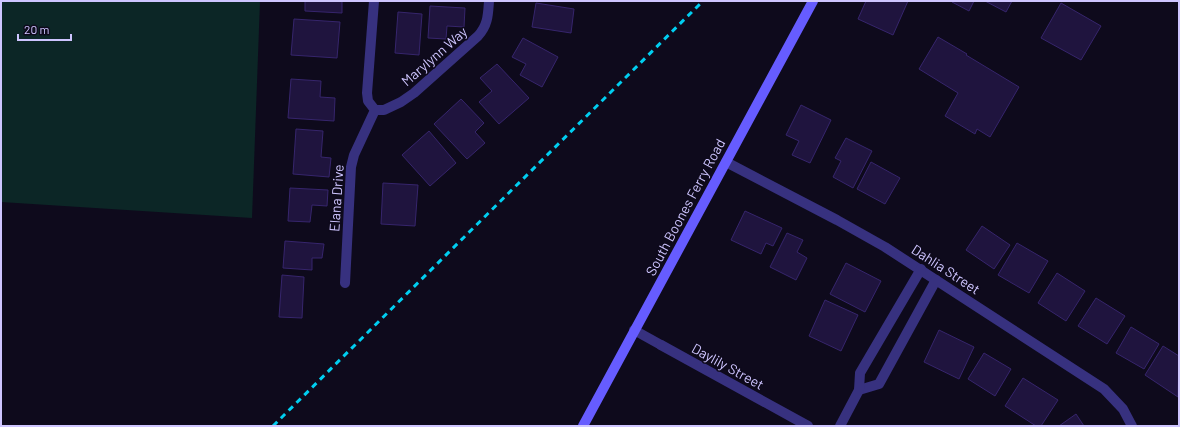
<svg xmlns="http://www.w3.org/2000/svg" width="1180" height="427" viewBox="0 0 1180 427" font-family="Barlow,sans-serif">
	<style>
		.green { fill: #0c2626 }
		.building { fill: #1f143e; stroke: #36256c }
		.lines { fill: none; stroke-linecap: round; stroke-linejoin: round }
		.lane { stroke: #37317f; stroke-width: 10 }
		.street { stroke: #37317f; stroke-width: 10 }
		.secondary { stroke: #665cff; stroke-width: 10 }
		.rail { stroke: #00cef0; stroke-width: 3; stroke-dasharray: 6 5; stroke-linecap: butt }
		.labels { text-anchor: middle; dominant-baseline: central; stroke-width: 3; stroke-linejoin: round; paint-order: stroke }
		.street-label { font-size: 14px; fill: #cec5ff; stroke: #0e0a1c }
	</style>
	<rect width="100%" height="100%" fill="#0e0a1c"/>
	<polygon class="green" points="1,1 260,1 252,218 1,202"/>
	<g class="building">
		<polygon points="305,1 342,1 342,13 305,11"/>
		<polygon points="866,1 908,1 893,35 858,19"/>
		<polygon points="952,1 974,1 969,11 952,2"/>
		<polygon points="985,1 1012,1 1006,12"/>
		<polygon points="536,3 574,9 571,33 532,27"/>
		<polygon points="1061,3 1101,26 1081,60 1041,38"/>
		<polygon points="430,6 465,8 464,27 447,26 446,39 428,38"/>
		<polygon points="398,12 422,14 419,55 395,53"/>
		<polygon points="294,19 340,22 337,58 291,55"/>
		<polygon points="938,37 967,54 966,55 1019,87 990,137 977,129 975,134 945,116 958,93 919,69"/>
		<polygon points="523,38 558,57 542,87 520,75 526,64 512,57"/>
		<polygon points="497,64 529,98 499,124 479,102 492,91 480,78"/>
		<polygon points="291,79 321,81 320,97 335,98 334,121 288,118"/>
		<polygon points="461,99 484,123 475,132 485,143 467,159 434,124"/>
		<polygon points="801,105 831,120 810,163 792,155 799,141 786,135"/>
		<polygon points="296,129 323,131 321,157 331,158 329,177 293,174"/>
		<polygon points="429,131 456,163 430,186 402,155"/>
		<polygon points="846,138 872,151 853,188 833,177 841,161 835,158"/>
		<polygon points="871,162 900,178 885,204 857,189"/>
		<polygon points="383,183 418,185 415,226 381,224"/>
		<polygon points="290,188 328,190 327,206 312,205 310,222 288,221"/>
		<polygon points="745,211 782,228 773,246 766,243 761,254 731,240"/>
		<polygon points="982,226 1010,245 994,269 966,250"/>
		<polygon points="787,233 803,240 797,252 807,258 796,280 770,267"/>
		<polygon points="285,241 324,244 322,258 312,258 312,270 283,268"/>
		<polygon points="1017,243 1048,261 1029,293 998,275"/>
		<polygon points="846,263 881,281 865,312 830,294"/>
		<polygon points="1057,273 1085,291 1066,321 1038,303"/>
		<polygon points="282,275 304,277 302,318 279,317"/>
		<polygon points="1096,298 1125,316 1107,344 1078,326"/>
		<polygon points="825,300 858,315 841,351 809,336"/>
		<polygon points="1131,327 1159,344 1144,369 1116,353"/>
		<polygon points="939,330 974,347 959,379 924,362"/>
		<polygon points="1163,346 1179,356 1178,397 1145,375"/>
		<polygon points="984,353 1011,369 995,396 968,379"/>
		<polygon points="1023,378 1058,400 1041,426 1036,426 1005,406"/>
		<polygon points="1076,414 1084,426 1059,426"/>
	</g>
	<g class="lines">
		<polyline class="lane" points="634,330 661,345"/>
		<g class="street">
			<path d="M375 110H384L401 102 414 93 478 36C488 25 488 15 489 1"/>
			<polyline points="726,162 837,220 885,247 1104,389 1123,409 1132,426"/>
			<polyline points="345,283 351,167 354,155 375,110 368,101 367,93 374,1"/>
			<polyline points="661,345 808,426"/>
			<polyline points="859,390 879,384 936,280"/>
			<polyline points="840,426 859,390 860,373 921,269"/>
		</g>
		<polyline class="secondary" points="583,426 813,1"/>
		<polyline class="rail" points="273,426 703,1"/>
	</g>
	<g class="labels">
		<g class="street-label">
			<text transform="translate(434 56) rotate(-41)">Marylynn Way</text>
			<text transform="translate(336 198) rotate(-86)">Elana Drive</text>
			<text transform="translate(685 207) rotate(-62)">South Boones Ferry Road</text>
			<text transform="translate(946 269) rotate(33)">Dahlia Street</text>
			<text transform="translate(728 366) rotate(29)">Daylily Street</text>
		</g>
	</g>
	<rect width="1180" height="427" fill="none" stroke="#cec5ff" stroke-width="4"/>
	<path d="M18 34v6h53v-6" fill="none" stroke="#cec5ff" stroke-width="2"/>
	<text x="24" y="34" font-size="12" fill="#cec5ff" stroke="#0e0a1c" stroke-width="3" paint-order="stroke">20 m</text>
</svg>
